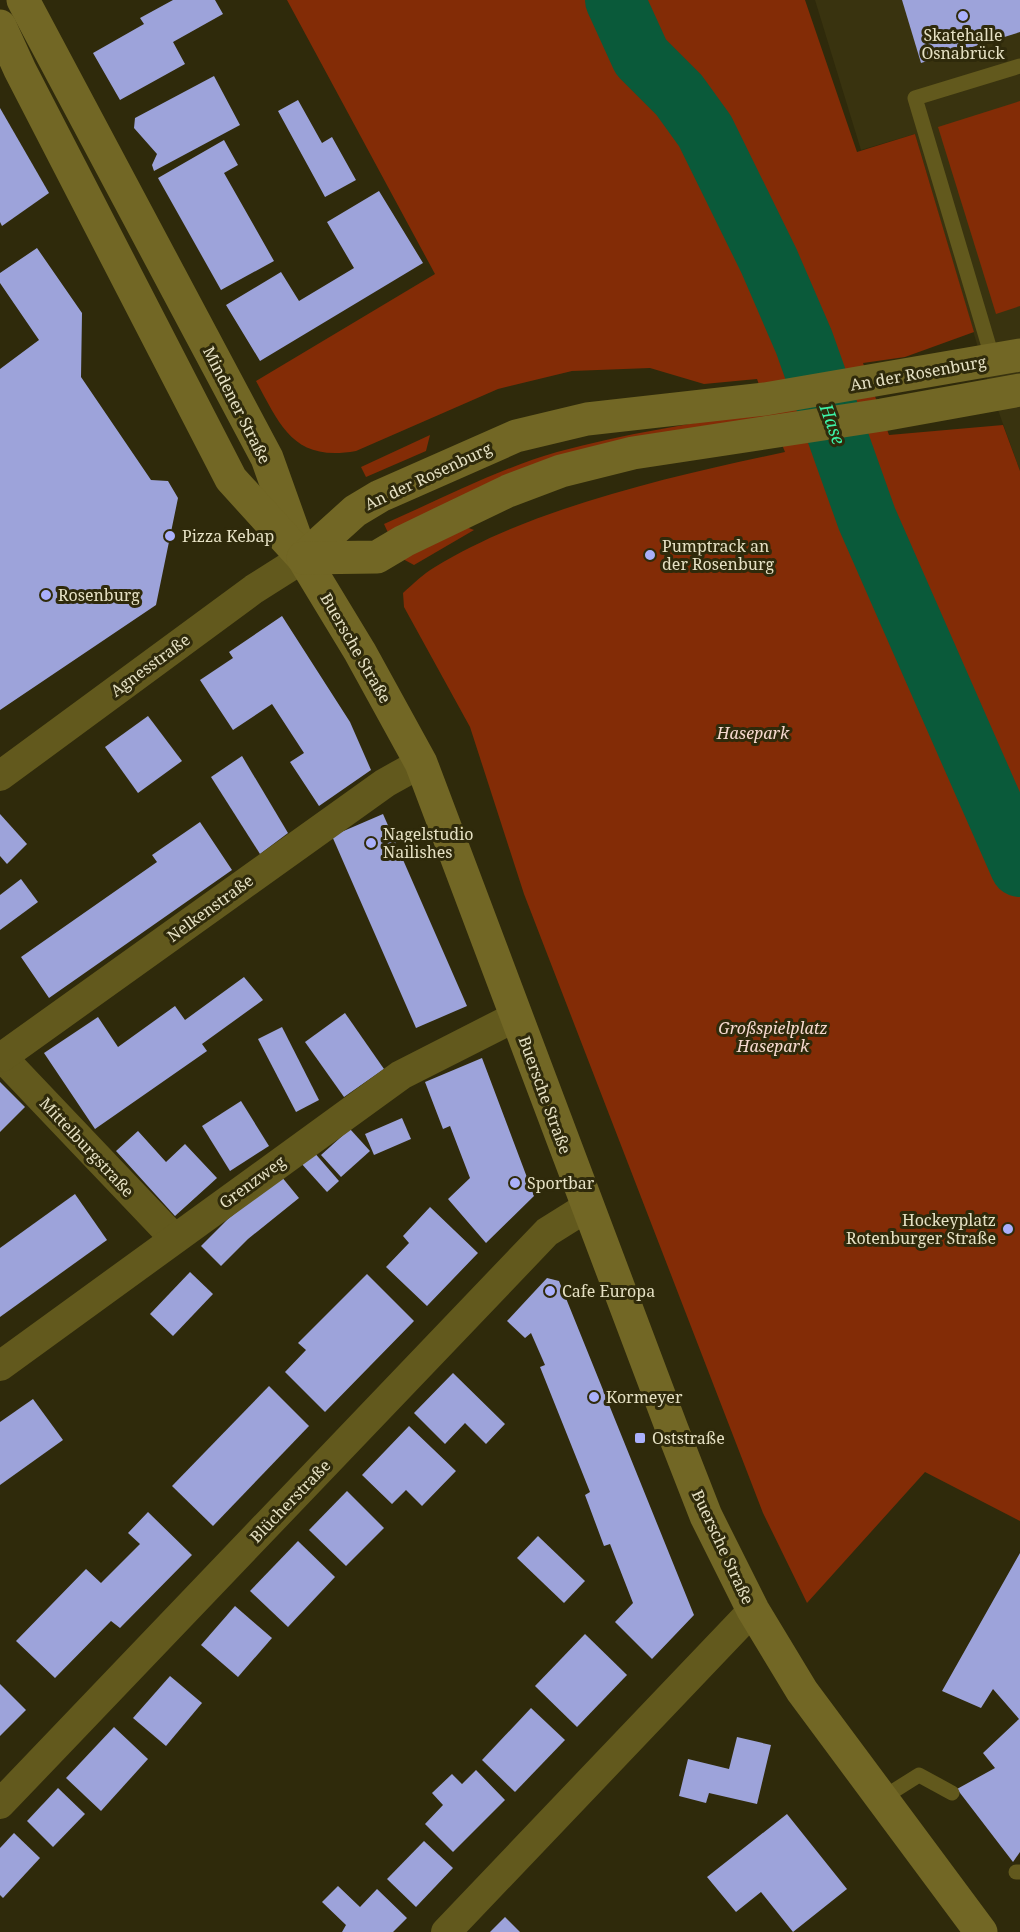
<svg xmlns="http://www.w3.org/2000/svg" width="1020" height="1932" viewBox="0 0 1020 1932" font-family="'Noto Serif',serif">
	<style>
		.built { fill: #39330f }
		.green { fill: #832c06 }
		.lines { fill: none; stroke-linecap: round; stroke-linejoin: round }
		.river { stroke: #0a5a3a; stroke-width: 60 }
		.building { fill: #9da3da }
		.lane { stroke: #62591d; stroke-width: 15 }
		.street { stroke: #62591d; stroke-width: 30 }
		.secondary { stroke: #726725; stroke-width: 33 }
		.poi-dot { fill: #aab0fc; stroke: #2f2a0b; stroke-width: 2 }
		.labels { text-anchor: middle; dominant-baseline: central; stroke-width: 6; stroke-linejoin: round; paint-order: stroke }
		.poi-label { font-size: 16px; fill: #e6e1c4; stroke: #2f2a0b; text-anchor: start }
		.street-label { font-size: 16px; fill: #e6e1c4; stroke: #2f2a0b }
		.park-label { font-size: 16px; font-style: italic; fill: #f7dad0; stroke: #2f2a0b }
		.water-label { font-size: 18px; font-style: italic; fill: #3df3a7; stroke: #2f2a0b }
	</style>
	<rect width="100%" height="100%" fill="#2f2a0b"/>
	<polygon class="built" points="815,0 1020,0 1020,471 989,385 915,134 861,150"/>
	<g class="green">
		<path d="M287 0H805L857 152 915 134 974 332 905 357 863 363 889 435 1003 425 1020 471V1521L925 1472 807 1603 763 1513 524 894 470 727 404 607 403 593C413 584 423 574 435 567 533 507 673 476 785 452L773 422 390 537 384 524C441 499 498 469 557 452 626 433 698 423 768 410L757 379 704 384 650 368 572 371 498 389 356 451C294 462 281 427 256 381L435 274Z"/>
		<polygon points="1020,101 1020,306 996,314 938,127"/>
		<polygon points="430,435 426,451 366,477 361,467"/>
		<polygon points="458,524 474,530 414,565 401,558"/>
	</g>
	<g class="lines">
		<polyline class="river" points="615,0 641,57 679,95 705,131 769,261 804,342 867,519 1020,867"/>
	</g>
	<g class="building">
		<polygon points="173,0 215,0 223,14 173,42 185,64 120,100 93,53 144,24 140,18"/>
		<polygon points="902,0 1020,0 1020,32 921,63"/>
		<polygon points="214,76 240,125 154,171 152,165 157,154 134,128 135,118"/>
		<polygon points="298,100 322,143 332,137 356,180 325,197 278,111"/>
		<polygon points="0,108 49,193 2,226 0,222"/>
		<polygon points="224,140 238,165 224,173 274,261 221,290 158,178"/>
		<polygon points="379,191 423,263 260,361 226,305 281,272 299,301 354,268 327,222"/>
		<polygon points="37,248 82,313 81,377 151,480 168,481 178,498 156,605 0,710 0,369 39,340 0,283 0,273"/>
		<polygon points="282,616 350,722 371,770 319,806 290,762 304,753 272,704 233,730 200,680 233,658 229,652"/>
		<polygon points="148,716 182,761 138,793 105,747"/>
		<polygon points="242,756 288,833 260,854 211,777"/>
		<polygon points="0,814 27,844 7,864 0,856"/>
		<polygon points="383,814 467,1006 416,1028 332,836"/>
		<polygon points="200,822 232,870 49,998 21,957 157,862 152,855"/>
		<polygon points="21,879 38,902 0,930 0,895"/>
		<polygon points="244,977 263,1000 202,1044 207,1051 95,1129 44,1053 98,1017 118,1047 175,1006 185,1020"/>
		<polygon points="345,1013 384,1069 344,1097 305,1042"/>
		<polygon points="282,1027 319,1100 296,1112 258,1039"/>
		<polygon points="482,1058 534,1196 486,1243 448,1199 470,1178 450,1126 443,1129 425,1082"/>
		<polygon points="0,1082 25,1107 0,1132"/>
		<polygon points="241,1101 269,1146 230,1171 202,1126"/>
		<polygon points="402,1118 411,1139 374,1155 365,1134"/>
		<polygon points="350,1129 370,1151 341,1177 321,1155"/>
		<polygon points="138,1131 166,1162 185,1144 217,1178 175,1216 116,1151"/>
		<polygon points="313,1151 339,1181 327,1192 300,1162"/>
		<polygon points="281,1176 299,1198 248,1239 221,1266 201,1246 228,1219"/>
		<polygon points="75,1194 107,1240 0,1317 0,1248"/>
		<polygon points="430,1207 478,1253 427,1306 386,1267 409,1243 403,1236"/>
		<polygon points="190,1272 213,1294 173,1336 150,1314"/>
		<polygon points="367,1274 414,1321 325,1412 285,1372 306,1350 298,1343"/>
		<polygon points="547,1278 559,1281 694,1615 652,1659 615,1622 633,1603 610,1544 604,1546 585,1495 590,1492 540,1367 545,1365 531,1333 525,1338 507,1321"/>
		<polygon points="453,1373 505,1424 486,1444 465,1423 445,1444 414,1413"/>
		<polygon points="269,1386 309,1426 213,1526 172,1486"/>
		<polygon points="33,1399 63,1440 0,1485 0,1422"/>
		<polygon points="409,1426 456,1471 422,1506 406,1490 392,1504 362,1475"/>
		<polygon points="347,1491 384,1528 346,1566 309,1530"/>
		<polygon points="148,1512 192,1555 120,1628 111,1621 55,1678 16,1641 86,1569 101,1583 140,1544 128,1533"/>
		<polygon points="538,1536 585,1581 564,1603 517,1558"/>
		<polygon points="298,1541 335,1577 288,1627 250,1591"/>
		<polygon points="1020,1553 1020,1852 1013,1862 957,1789 995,1768 983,1753 1019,1719 993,1689 981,1708 942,1691"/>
		<polygon points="235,1606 272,1638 238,1677 201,1645"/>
		<polygon points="585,1634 627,1675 577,1727 535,1686"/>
		<polygon points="170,1676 202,1703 166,1746 133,1718"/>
		<polygon points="0,1684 26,1710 0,1736"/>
		<polygon points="531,1708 565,1740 515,1792 482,1760"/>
		<polygon points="114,1727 148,1759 101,1811 66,1778"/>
		<polygon points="737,1737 771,1745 757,1804 709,1793 706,1803 679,1796 688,1759 729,1769"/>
		<polygon points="476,1770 505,1800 453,1852 425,1824 443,1805 432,1793 452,1774 462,1784"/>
		<polygon points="58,1788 85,1814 53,1847 27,1821"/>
		<polygon points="787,1814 847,1889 793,1932 761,1892 736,1912 707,1877"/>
		<polygon points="14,1833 40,1858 3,1898 0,1895 0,1848"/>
		<polygon points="424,1841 453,1868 416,1907 387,1879"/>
		<polygon points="338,1886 360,1907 377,1889 407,1918 393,1932 342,1932 346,1925 322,1902"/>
		<polygon points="505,1917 520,1932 490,1932"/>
	</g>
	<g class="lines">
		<g class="lane">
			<polyline points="993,360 915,98 1020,66"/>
			<polyline points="881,1799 919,1775 952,1793"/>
			<polyline points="1016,1872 1020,1872"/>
		</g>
		<g class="street">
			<polyline points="0,776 254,589 303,558"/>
			<polyline points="0,1055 174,1238"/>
			<polyline points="2,1057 385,783 421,763"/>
			<polyline points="0,1366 401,1075 517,1016"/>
			<polyline points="0,1804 547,1232 587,1207"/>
			<polyline points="446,1932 753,1610"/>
		</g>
		<g class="secondary">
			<polyline points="23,0 267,458 297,542"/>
			<polyline points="0,26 20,70 231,479 303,558 360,652 421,763 672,1429 706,1516 753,1610 802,1691 981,1932"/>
			<polyline points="303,558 355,511 380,496 516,436 587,419 765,399 1020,355"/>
			<polyline points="303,558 377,557 404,541 508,491 561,471 633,453 882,415 1020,390"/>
		</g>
	</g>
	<g class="poi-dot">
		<circle cx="963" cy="16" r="6"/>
		<circle cx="170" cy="536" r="6"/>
		<circle cx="650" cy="555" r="6"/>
		<circle cx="46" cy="595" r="6"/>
		<circle cx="371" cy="843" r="6"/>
		<circle cx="515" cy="1183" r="6"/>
		<circle cx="1008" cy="1229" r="6"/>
		<circle cx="550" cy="1291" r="6"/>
		<circle cx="594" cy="1397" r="6"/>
		<rect x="634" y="1432" width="12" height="12" rx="3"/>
	</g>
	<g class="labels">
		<g class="poi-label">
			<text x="963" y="35" text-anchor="middle">Skatehalle<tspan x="963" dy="18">Osnabrück</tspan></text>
			<text x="182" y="536">Pizza Kebap</text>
			<text x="662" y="546">Pumptrack an<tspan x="662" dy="18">der Rosenburg</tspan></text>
			<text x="58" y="595">Rosenburg</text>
			<text x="383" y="834">Nagelstudio<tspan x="383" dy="18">Nailishes</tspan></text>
			<text x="527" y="1183">Sportbar</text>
			<text x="996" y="1220" text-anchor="end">Hockeyplatz<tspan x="996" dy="18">Rotenburger Straße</tspan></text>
			<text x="562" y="1291">Cafe Europa</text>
			<text x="606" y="1397">Kormeyer</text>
			<text x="652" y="1438">Oststraße</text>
		</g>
		<g class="street-label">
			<text transform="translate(918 373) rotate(-10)">An der Rosenburg</text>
			<text transform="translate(237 405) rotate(63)">Mindener Straße</text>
			<text transform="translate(428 476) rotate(-25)">An der Rosenburg</text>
			<text transform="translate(356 648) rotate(60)">Buersche Straße</text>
			<text transform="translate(150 665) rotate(-36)">Agnesstraße</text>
			<text transform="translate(210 908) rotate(-36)">Nelkenstraße</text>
			<text transform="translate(545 1095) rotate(70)">Buersche Straße</text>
			<text transform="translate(87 1147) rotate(47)">Mittelburgstraße</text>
			<text transform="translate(252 1182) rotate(-36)">Grenzweg</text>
			<text transform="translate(290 1501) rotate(-46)">Blücherstraße</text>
			<text transform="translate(723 1547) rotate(65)">Buersche Straße</text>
		</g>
		<g class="park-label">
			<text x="753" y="733">Hasepark</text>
			<text x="773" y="1028">Großspielplatz<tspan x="773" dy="18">Hasepark</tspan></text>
		</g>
		<g class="water-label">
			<text transform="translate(833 424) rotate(70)">Hase</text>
		</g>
	</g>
</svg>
